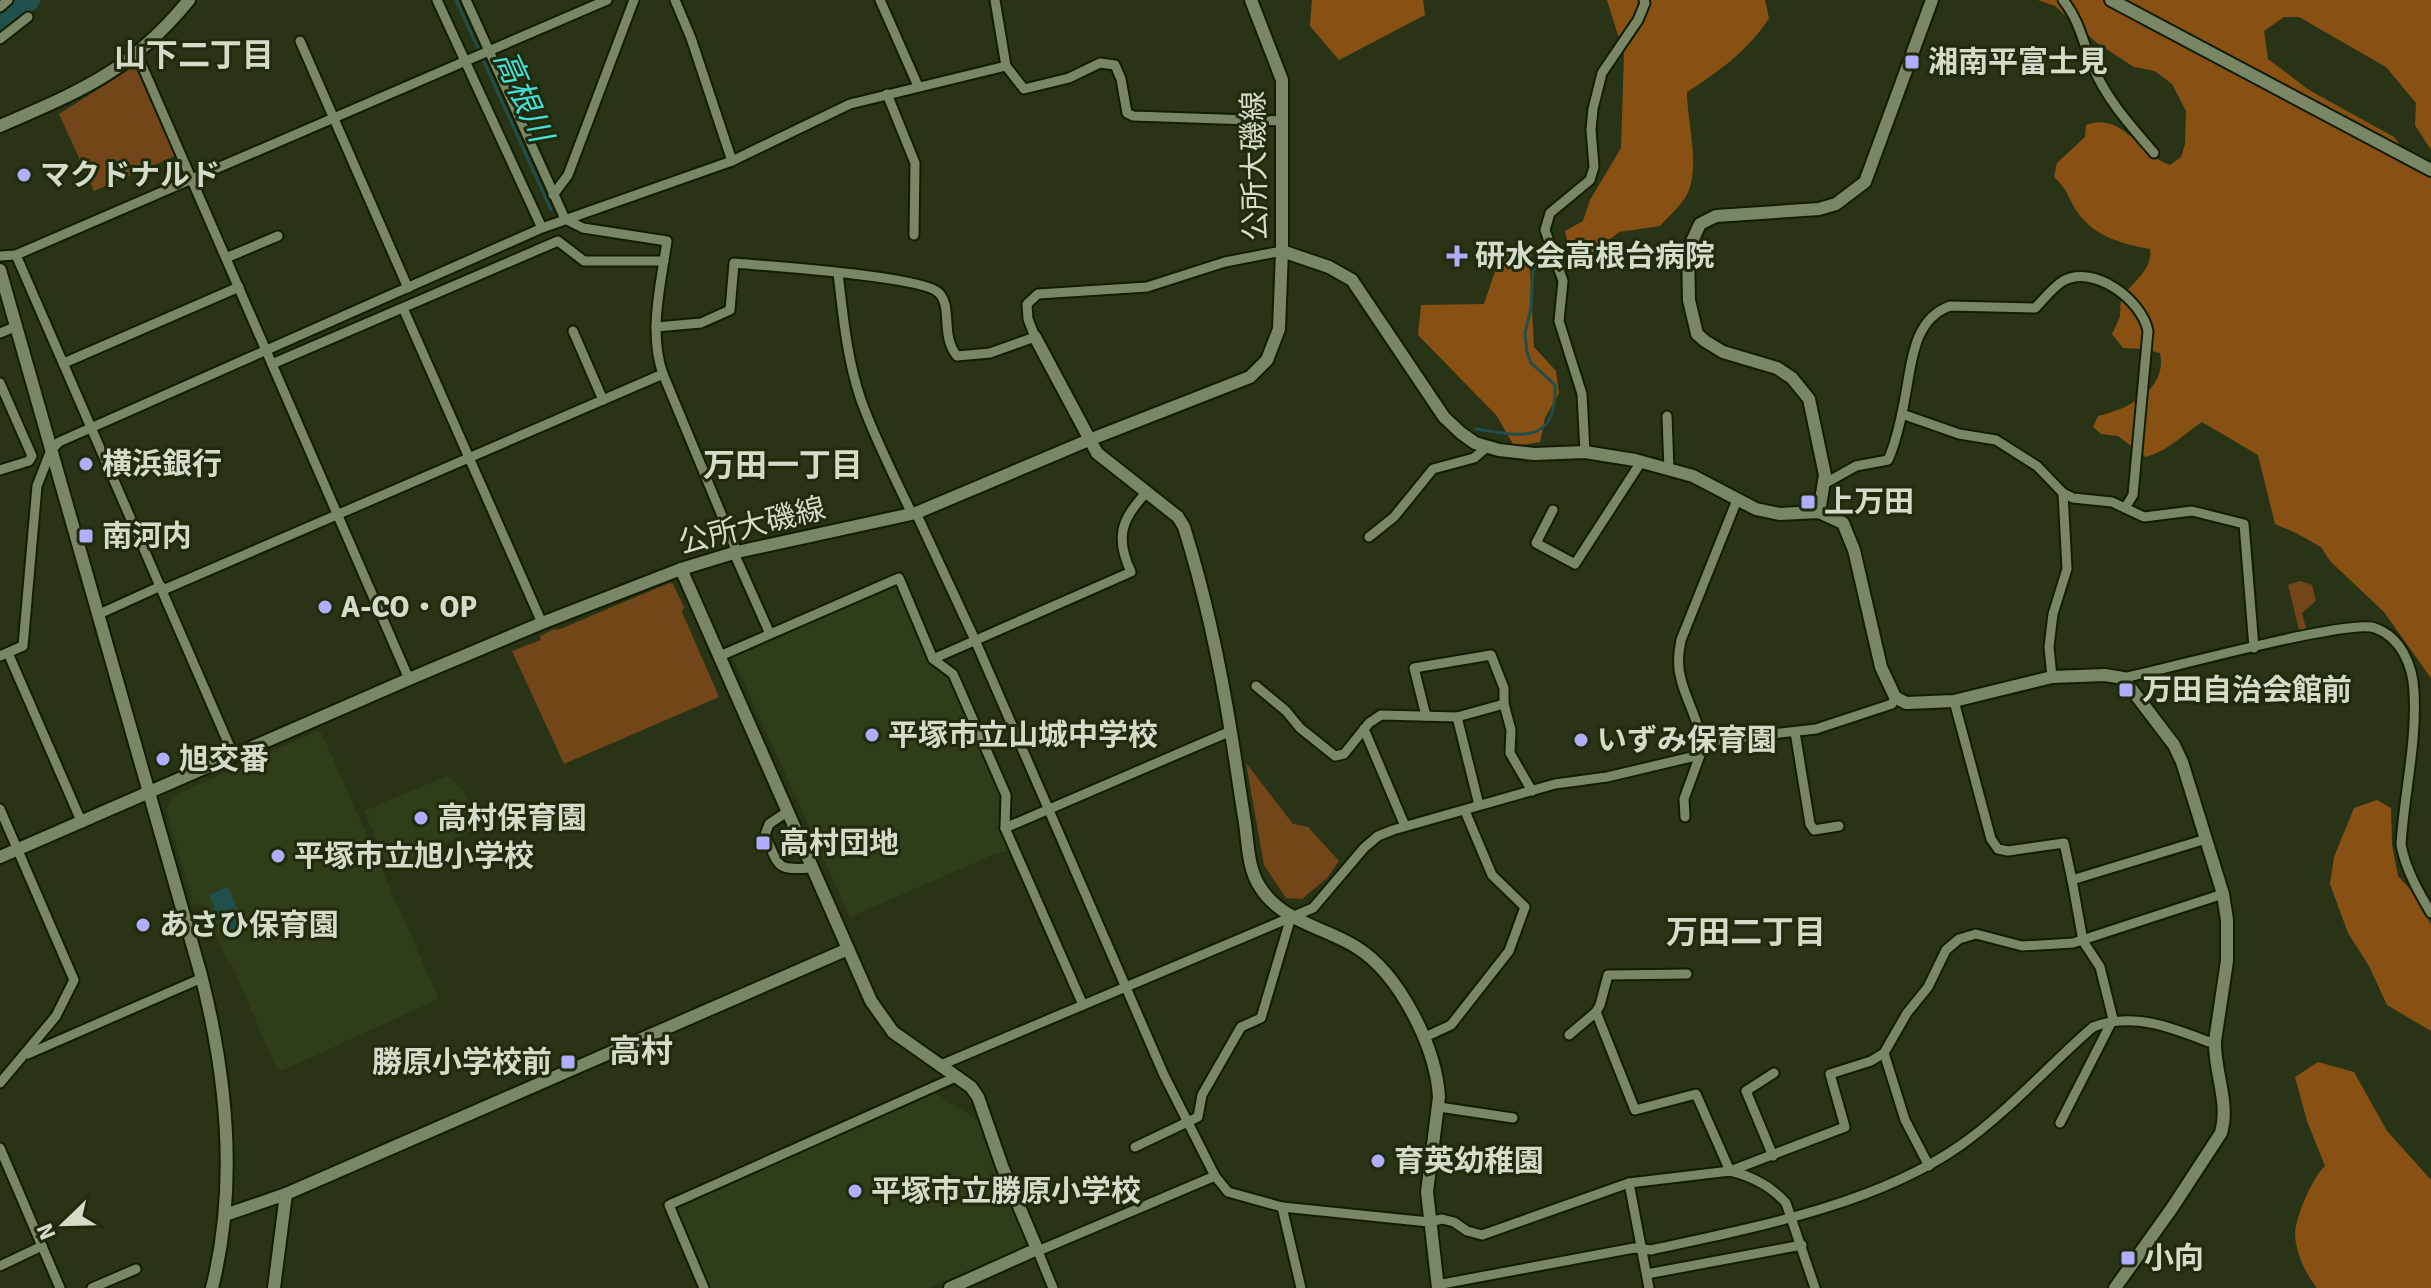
<svg xmlns="http://www.w3.org/2000/svg" width="2431" height="1288" viewBox="0 0 2431 1288" font-family="Signika,'Noto Sans JP',sans-serif">
	<style>
		.built { fill: #303d19 }
		.green { fill: #724618 }
		.forest { fill: #885113 }
		.water { fill: #204f4c }
		.lines { fill: none; stroke-linecap: round; stroke-linejoin: round }
		.stream { stroke: #204f4c; stroke-width: 3 }
		.river { stroke: #204f4c; stroke-width: 20 }
		.street-casing { stroke: #121c01; stroke-width: 13 }
		.secondary-casing { stroke: #121c01; stroke-width: 16 }
		.street { stroke: #798766; stroke-width: 9 }
		.secondary { stroke: #798766; stroke-width: 12 }
		.poi-dot { fill: #b0aefa; stroke: #202a0d; stroke-width: 3 }
		.labels { text-anchor: middle; dominant-baseline: central; stroke-width: 6; stroke-linejoin: round; paint-order: stroke }
		.poi-label { font-size: 30px; font-weight: bold; fill: #d3dbc9; stroke: #202a0d; text-anchor: start }
		.street-label { font-size: 30px; fill: #d3dbc9; stroke: #202a0d }
		.neighbourhood-label { font-size: 32px; font-weight: bold; fill: #d3dbc9; stroke: #202a0d }
		.water-label { font-size: 32px; font-style: italic; fill: #45dfd7; stroke: #202a0d }
	</style>
	<rect width="100%" height="100%" fill="#293417"/>
	<g class="built">
		<polygon points="892,585 899,588 932,666 949,676 1001,793 999,823 1011,850 995,854 850,917 731,654"/>
		<polygon points="318,731 322,734 439,999 281,1071 277,1070 231,962 228,963 202,903 194,906 166,810 173,796"/>
		<polygon points="447,776 463,790 478,825 472,831 389,868 364,811"/>
		<polygon points="934,1092 980,1122 998,1178 1026,1241 1023,1247 929,1288 709,1288 675,1209 676,1204"/>
	</g>
	<g class="green">
		<polygon points="135,66 175,156 94,191 59,114"/>
		<polygon points="2300,581 2312,585 2316,601 2302,613 2307,632 2300,634 2288,585"/>
		<polygon points="669,583 673,584 684,607 682,612 719,697 564,764 512,651 541,640 540,636 554,629 558,630"/>
		<polygon points="1246,763 1293,824 1308,827 1339,861 1327,878 1302,899 1286,898 1264,865"/>
	</g>
	<g class="forest">
		<polygon points="1312,0 1423,0 1425,15 1339,60 1310,26"/>
		<path d="M1607 0H1765L1769 18C1749 50 1718 72 1687 92 1687 123 1702 171 1685 198 1678 208 1668 217 1660 226L1619 232 1573 269 1565 231 1583 221 1590 200 1621 148 1624 54Z"/>
		<path d="M2038 0H2431V150L2415 125 2416 103 2386 67 2299 17H2284L2264 31 2268 59 2309 90 2394 137 2407 155 2431 167V678L2384 612 2330 561 2321 547 2296 533 2275 524 2258 455 2202 422C2181 436 2171 449 2146 457L2118 436 2101 434 2093 427 2098 416C2128 409 2168 389 2160 353L2144 349 2123 348 2112 334C2115 328 2118 322 2120 316 2121 308 2119 304 2123 297 2133 281 2153 270 2150 249 2123 244 2095 237 2078 213 2069 200 2067 188 2054 177L2057 163 2085 137 2086 125C2123 111 2140 156 2170 165L2181 157 2185 144 2186 111 2172 84 2155 71 2134 67 2097 43 2055 6Z"/>
		<polygon points="1503,248 1532,249 1530,269 1534,347 1556,371 1559,393 1545,418 1540,442 1514,446 1497,416 1418,335 1421,305 1484,304"/>
		<polygon points="2377,800 2391,808 2392,845 2398,876 2419,899 2431,925 2431,1031 2387,1005 2369,966 2348,933 2330,884 2334,857 2354,808"/>
		<path d="M2318 1062 2354 1072 2387 1131 2431 1180V1288H2317C2306 1275 2296 1253 2295 1235 2295 1218 2312 1178 2325 1166L2307 1121 2295 1077Z"/>
	</g>
	<polygon class="water" points="228,887 244,924 225,932 209,895"/>
	<g class="lines">
		<g class="stream">
			<polyline points="456,0 551,210"/>
			<path d="M1476 429C1521 436 1557 446 1555 385L1531 363 1527 352 1525 333 1531 308 1533 270 1548 259"/>
		</g>
		<polyline class="river" points="0,25 30,0"/>
		<g class="street-casing">
			<g id="street">
				<polyline points="437,0 542,228"/>
				<path d="M466 0 565 219 583 228 667 241C661 284 648 332 663 374"/>
				<polyline points="675,0 691,38 732,161"/>
				<polyline points="880,0 918,86"/>
				<polyline points="995,0 1006,66 1024,89 1069,78 1100,63 1115,65 1121,79 1127,113 1133,116 1283,121"/>
				<path d="M2063 0C2080 21 2083 43 2093 67 2107 100 2131 126 2154 153"/>
				<polyline points="0,7 8,0"/>
				<polyline points="0,39 28,17"/>
				<polyline points="300,41 408,288"/>
				<polyline points="137,54 409,679"/>
				<polyline points="887,94 915,163 914,235"/>
				<polyline points="553,195 568,175 634,0"/>
				<polyline points="16,255 233,754"/>
				<polyline points="0,256 16,255 607,0"/>
				<polyline points="226,258 278,236"/>
				<path d="M838 273C843 315 847 360 861 400 875 439 894 476 912 514"/>
				<polyline points="403,308 542,623"/>
				<path d="M656 327 701 323 730 310 734 263C766 266 923 276 939 293 953 308 940 335 957 356L990 353 1035 337 1028 319 1027 304 1038 294 1147 287 1225 262 1282 251"/>
				<polyline points="573,331 603,400"/>
				<polyline points="0,333 17,326"/>
				<polyline points="64,363 239,287"/>
				<polyline points="272,364 558,241 584,261 664,261"/>
				<polyline points="0,383 32,456 29,461 0,470"/>
				<polyline points="1902,414 1959,434 1996,440 2037,466 2063,493 2073,498 2112,502 2144,517 2192,511 2244,524 2254,648"/>
				<polyline points="1667,416 1669,470"/>
				<polyline points="1585,452 1582,394 1559,321 1563,281 1545,230 1550,213 1590,180 1594,167 1591,130 1593,109 1602,73 1638,20 1645,3 1644,0"/>
				<path d="M1824 484 1856 466 1888 460C1897 440 1902 415 1906 392 1912 360 1914 319 1950 306L2035 308C2044 299 2053 287 2063 281 2094 264 2142 300 2148 331L2133 495 2125 508"/>
				<polyline points="1553,510 1536,543 1575,564 1641,462"/>
				<path d="M916 513 975 640 1164 1075 1215 1176 1228 1192 1282 1207 1429 1222 1442 1219 1454 1222 1467 1231 1482 1235 1629 1183 1730 1171C1751 1176 1772 1187 1786 1203L1815 1288"/>
				<polyline points="1369,537 1394,517 1433,469 1474,458 1487,447"/>
				<polyline points="734,553 770,634"/>
				<polyline points="163,590 663,374 737,552"/>
				<polyline points="97,615 161,586"/>
				<polyline points="8,653 82,823"/>
				<polyline points="0,656 23,646 37,486 51,450 59,442 542,228 732,161 850,104 1006,66"/>
				<polyline points="720,656 899,578 933,659 953,674 1006,795 1005,828 1083,1005"/>
				<path d="M933 659 1131 572C1115 538 1121 519 1146 493"/>
				<polyline points="2052,677 2049,647 2053,614 2067,569 2063,493"/>
				<path d="M2123 678C2164 670 2349 618 2375 628 2401 637 2413 666 2414 692 2417 743 2404 794 2401 845 2406 870 2418 891 2431 913"/>
				<polyline points="1256,686 1286,711 1300,728 1335,756 1344,754 1369,723 1381,715 1457,717 1504,704 1511,730 1510,753 1532,791"/>
				<polyline points="1954,701 1991,839 1998,849 2008,851 2064,843 2072,880"/>
				<polyline points="1426,716 1414,668 1491,655 1504,688 1504,704"/>
				<polyline points="1457,717 1479,805"/>
				<polyline points="1364,729 1405,826"/>
				<polyline points="1795,732 1810,824 1814,830 1839,826"/>
				<polyline points="1702,742 1816,729 1892,704 1895,697"/>
				<polyline points="0,809 74,980 56,1016 0,1083"/>
				<path d="M787 812 769 824 765 835C780 868 775 870 812 868"/>
				<polyline points="1685,817 1684,799 1700,755"/>
				<polyline points="1005,828 1231,731"/>
				<polyline points="1687,974 1608,975 1600,1005 1596,1012 1635,1110 1696,1094 1730,1171 1845,1127 1830,1074 1871,1061 1884,1053 1907,1013 1928,987 1946,950 1959,939 1976,934 2022,946 2073,943 2223,894"/>
				<polyline points="1569,1035 1596,1012"/>
				<polyline points="1423,1038 1451,1025 1509,951 1525,907 1492,875 1465,811"/>
				<polyline points="1884,1053 1905,1120 1929,1166"/>
				<polyline points="28,1054 202,978"/>
				<path d="M941 1065 1313 908 1364 848 1378 836 1393 830 1555 784 1607 777 1700 755C1706 732 1686 702 1681 679 1677 666 1678 654 1681 640L1737 500"/>
				<polyline points="1439,1107 1513,1118"/>
				<polyline points="2060,1123 2113,1019 2100,967 2083,941 2072,880 2206,839"/>
				<polyline points="1135,1147 1198,1117 1202,1095 1241,1027 1261,1018 1291,917"/>
				<polyline points="0,1148 60,1288"/>
				<polyline points="1773,1156 1746,1091 1774,1073"/>
				<polyline points="1629,1183 1649,1288"/>
				<polyline points="1282,1207 1301,1288"/>
				<polyline points="1037,1249 1053,1288"/>
				<polyline points="1038,1251 1215,1176"/>
				<polyline points="0,1266 42,1246"/>
				<polyline points="1647,1274 1802,1245"/>
				<path d="M1437 1285 1634 1248 1651 1250C1752 1228 1876 1205 1961 1145 2009 1111 2049 1065 2093 1027 2133 1012 2171 1027 2209 1042L2215 1041"/>
				<polyline points="92,1288 136,1269"/>
				<polyline points="704,1288 669,1205 958,1076"/>
			</g>
		</g>
		<g class="secondary-casing">
			<g id="secondary">
				<polyline points="2111,0 2431,170"/>
				<path d="M0 126C81 91 131 71 189 0"/>
				<path d="M1282 251 1329 267 1352 280 1444 417 1461 433 1475 443 1499 450 1534 454 1585 452 1635 460 1693 476 1756 509 1779 514 1819 512 1843 523 1854 550 1881 667 1895 697 1906 703 1954 701 2052 677 2105 675 2123 678 2174 745 2182 762 2223 894 2227 920V961L2215 1041C2214 1072 2230 1103 2221 1133L2172 1208 2115 1288"/>
				<path d="M0 270 201 975C227 1077 238 1185 212 1288"/>
				<path d="M1035 337 1097 453 1178 517 1184 527C1205 594 1220 664 1231 733 1236 763 1240 793 1245 823 1248 844 1248 869 1260 887 1282 922 1324 927 1356 947 1400 974 1436 1048 1439 1097L1427 1192 1438 1288"/>
				<polyline points="1819,512 1825,475 1809,399 1792,378 1777,368 1723,352 1705,341 1697,334 1689,300 1688,250 1700,224 1716,216 1819,209 1836,204 1865,182 1932,0"/>
				<polyline points="681,569 871,1001 893,1032 971,1087 978,1097 1002,1166 1037,1249 950,1288"/>
				<polyline points="0,857 409,679 542,623 681,569 737,552 916,513 1089,440 1250,377 1267,360 1279,329 1282,251 1282,80 1251,0"/>
				<polyline points="225,1215 286,1194 848,949"/>
				<polyline points="274,1288 286,1194"/>
			</g>
		</g>
		<use href="#street" class="street"/>
		<use href="#secondary" class="secondary"/>
	</g>
	<g class="poi-dot">
		<rect x="1904" y="54" width="16" height="16" rx="4"/>
		<circle cx="24" cy="175" r="8"/>
		<path d="M1453 244h8v8h8v8h-8v8h-8v-8h-8v-8h8z"/>
		<circle cx="86" cy="464" r="8"/>
		<rect x="1800" y="494" width="16" height="16" rx="4"/>
		<rect x="78" y="528" width="16" height="16" rx="4"/>
		<circle cx="325" cy="607" r="8"/>
		<rect x="2118" y="682" width="16" height="16" rx="4"/>
		<circle cx="872" cy="735" r="8"/>
		<circle cx="1581" cy="740" r="8"/>
		<circle cx="163" cy="759" r="8"/>
		<circle cx="421" cy="818" r="8"/>
		<rect x="755" y="835" width="16" height="16" rx="4"/>
		<circle cx="278" cy="856" r="8"/>
		<circle cx="143" cy="925" r="8"/>
		<rect x="560" y="1054" width="16" height="16" rx="4"/>
		<circle cx="1378" cy="1161" r="8"/>
		<circle cx="855" cy="1191" r="8"/>
		<rect x="2120" y="1250" width="16" height="16" rx="4"/>
	</g>
	<g class="labels">
		<g class="poi-label">
			<text x="1928" y="62">湘南平富士見</text>
			<text x="40" y="175">マクドナルド</text>
			<text x="1475" y="256">研水会高根台病院</text>
			<text x="102" y="464">横浜銀行</text>
			<text x="1824" y="502">上万田</text>
			<text x="102" y="536">南河内</text>
			<text x="341" y="607">A-CO・OP</text>
			<text x="2142" y="690">万田自治会館前</text>
			<text x="888" y="735">平塚市立山城中学校</text>
			<text x="1597" y="740">いずみ保育園</text>
			<text x="179" y="759">旭交番</text>
			<text x="437" y="818">高村保育園</text>
			<text x="779" y="843">高村団地</text>
			<text x="294" y="856">平塚市立旭小学校</text>
			<text x="159" y="925">あさひ保育園</text>
			<text x="552" y="1062" text-anchor="end">勝原小学校前</text>
			<text x="1394" y="1161">育英幼稚園</text>
			<text x="871" y="1191">平塚市立勝原小学校</text>
			<text x="2144" y="1258">小向</text>
		</g>
		<g class="street-label">
			<text transform="translate(1255 166) rotate(-91)">公所大磯線</text>
			<text transform="translate(752 526) rotate(-14)">公所大磯線</text>
		</g>
		<g class="neighbourhood-label">
			<text x="194" y="55">山下二丁目</text>
			<text x="783" y="465">万田一丁目</text>
			<text x="1746" y="932">万田二丁目</text>
			<text x="641" y="1051">高村</text>
		</g>
		<g class="water-label">
			<text transform="translate(523 96) rotate(66)">高根川</text>
		</g>
	</g>
	<g transform="translate(64 1224) rotate(247)" stroke="#202a0d" stroke-width="6" paint-order="stroke">
	<path d="M0-6L14 30L0 20L-14 30Z" fill="#d3dbc9"/>
	<text y="-12" font-size="22" font-weight="bold" text-anchor="middle" fill="#d3dbc9">N</text>
	</g>
</svg>
